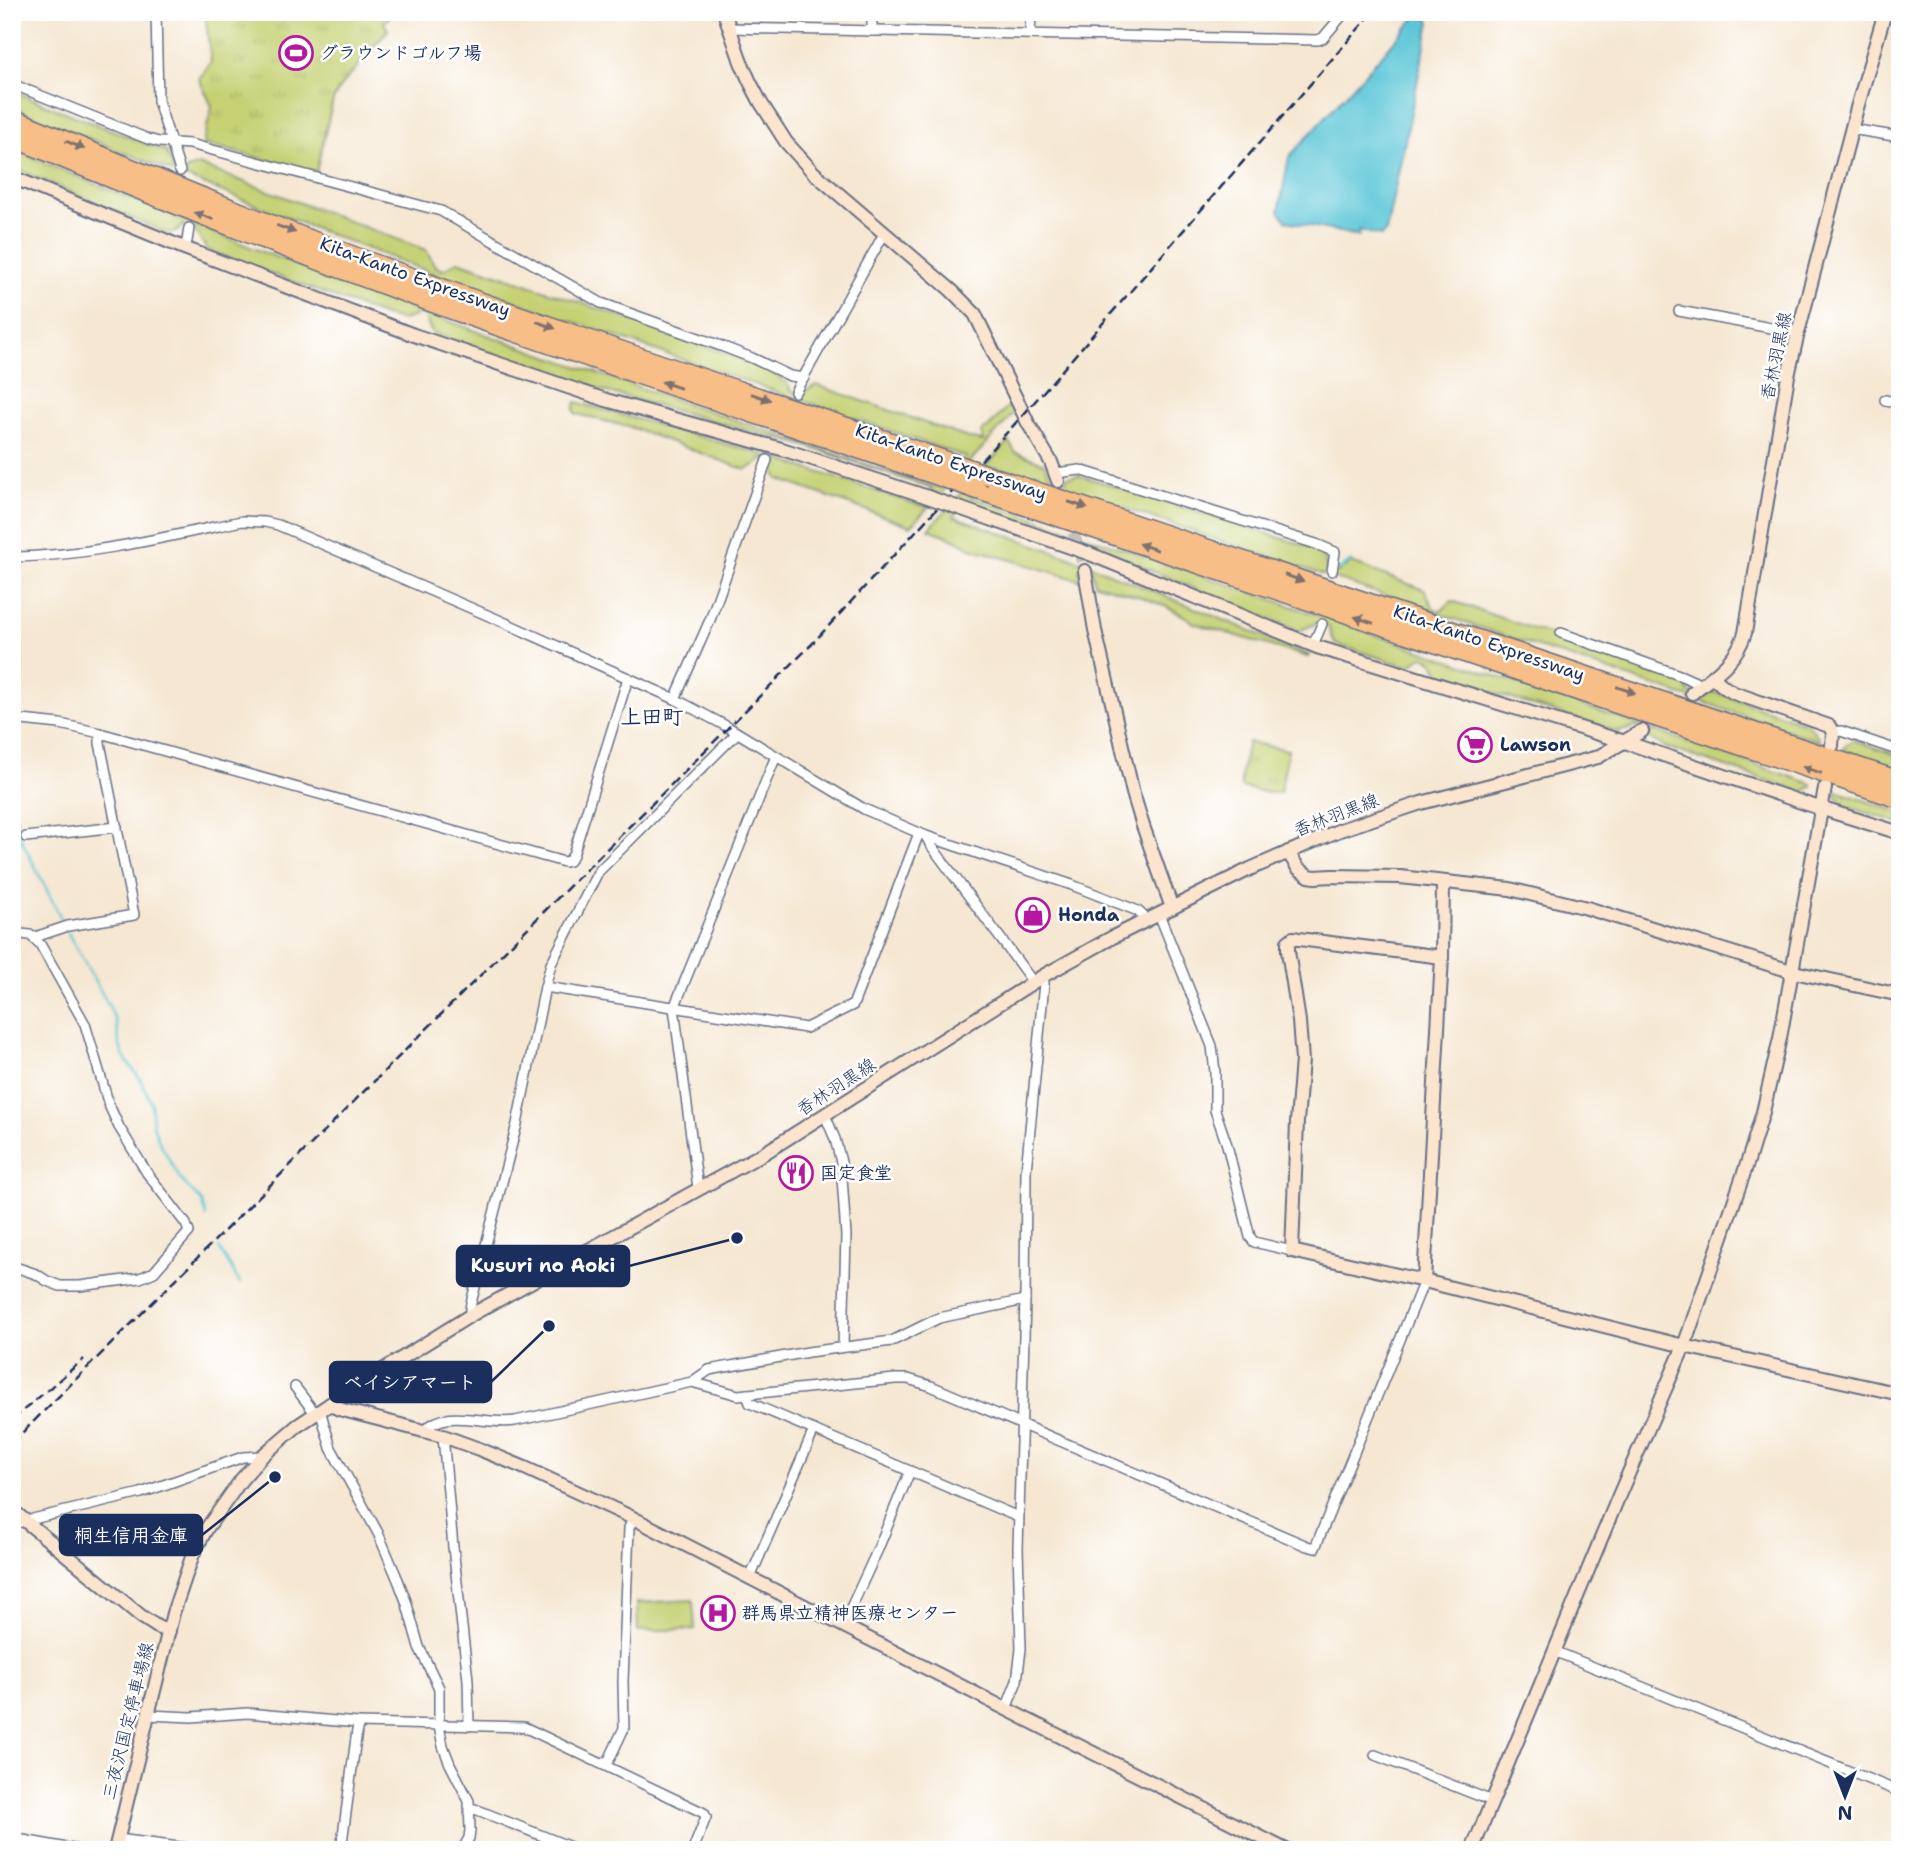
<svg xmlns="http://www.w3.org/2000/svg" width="1912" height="1862" viewBox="0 0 1912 1862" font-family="'Shantell Sans','Klee One',sans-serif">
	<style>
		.green { fill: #c5d173; stroke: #708068; stroke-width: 2 }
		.park { fill: url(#park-tufts); stroke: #708068; stroke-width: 2 }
		.water { fill: #5cc6d7; stroke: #3c7a9a; stroke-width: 2 }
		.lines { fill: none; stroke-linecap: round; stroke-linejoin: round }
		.stream { stroke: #5cc6d7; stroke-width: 2.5 }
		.street-tunnel { stroke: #c9c2ba; stroke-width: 9; stroke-dasharray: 9 4.5; stroke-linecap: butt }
		.secondary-tunnel { stroke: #c9c2ba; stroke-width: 12; stroke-dasharray: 12 6; stroke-linecap: butt }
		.street-casing { stroke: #676f86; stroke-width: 12 }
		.secondary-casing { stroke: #676f86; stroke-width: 16 }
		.highway-casing { stroke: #676f86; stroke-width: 21 }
		.street { stroke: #fff; stroke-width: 9 }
		.secondary { stroke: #fce5cf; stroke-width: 12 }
		.highway { stroke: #f7be87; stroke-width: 18 }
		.rail { stroke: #1b2f5e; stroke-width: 2.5; stroke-dasharray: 10 5; stroke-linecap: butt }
		.secondary-bridge-casing { stroke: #676f86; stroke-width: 16; stroke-linecap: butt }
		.highway-bridge-casing { stroke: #676f86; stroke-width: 21; stroke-linecap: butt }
		.secondary-bridge { stroke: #fce5cf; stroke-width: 12 }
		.highway-bridge { stroke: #f7be87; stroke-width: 18 }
		.oneway { fill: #7e6f70 }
		.labels { text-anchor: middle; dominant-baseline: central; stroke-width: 5; stroke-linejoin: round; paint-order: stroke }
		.poi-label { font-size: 18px; font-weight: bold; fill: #1b2f5e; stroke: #fff; text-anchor: start }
		.street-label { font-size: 18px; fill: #1b2f5e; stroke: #fff }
		.quarter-label { font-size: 21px; font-weight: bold; fill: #1b2f5e; stroke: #fff }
		.leader { fill: none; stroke: #1b2f5e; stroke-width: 2.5 }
		.callout-dot { fill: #1b2f5e; stroke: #fff; stroke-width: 2.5 }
		.callout { fill: #1b2f5e; stroke: #1b2f5e; stroke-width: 2.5 }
		.callout-label { font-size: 19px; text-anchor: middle; font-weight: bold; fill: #fff }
	</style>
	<defs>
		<pattern id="park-tufts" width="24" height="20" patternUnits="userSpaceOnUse" patternTransform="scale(1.75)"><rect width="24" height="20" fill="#c5d173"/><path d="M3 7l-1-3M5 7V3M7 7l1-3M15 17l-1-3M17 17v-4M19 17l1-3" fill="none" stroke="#a9b466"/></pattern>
	</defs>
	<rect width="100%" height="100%" fill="#fff"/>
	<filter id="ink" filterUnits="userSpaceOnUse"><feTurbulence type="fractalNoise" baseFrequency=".0143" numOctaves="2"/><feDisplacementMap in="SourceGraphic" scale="14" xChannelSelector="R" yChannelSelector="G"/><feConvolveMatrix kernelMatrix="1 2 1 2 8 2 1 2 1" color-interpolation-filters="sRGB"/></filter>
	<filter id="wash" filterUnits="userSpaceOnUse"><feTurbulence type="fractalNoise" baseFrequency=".00686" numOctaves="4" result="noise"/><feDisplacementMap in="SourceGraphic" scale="28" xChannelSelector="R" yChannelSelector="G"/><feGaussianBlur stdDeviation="1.57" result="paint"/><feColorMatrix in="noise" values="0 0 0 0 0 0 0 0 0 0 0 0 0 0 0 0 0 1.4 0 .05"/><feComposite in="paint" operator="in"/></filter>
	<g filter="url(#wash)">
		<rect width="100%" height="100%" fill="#f5e7d1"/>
		<g class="green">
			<path d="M12 90 51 107 166 151 174 169 187 172V169L199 165 426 250 435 266 443 270 458 261C535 287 612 313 688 340 715 350 773 365 790 387L789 390 800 394 817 385 971 439 983 441 982 431 989 427 1010 404 1013 403 1016 411 911 526 778 479 771 465 772 462 761 458 760 462 746 470 633 428 576 414 574 410 576 402 762 454 922 506 934 494 930 488 806 446 600 390 432 333 426 320V316L417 313 415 316 402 320 385 316 207 250 195 230 182 225 181 229 173 233H167L12 167V149C103 187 194 226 286 261 499 343 717 413 934 487H940L966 457 440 276 324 232 12 108Z"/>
			<path d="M1009 441 1015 452 1044 463 1053 480 1066 481V477L1078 475 1162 500 1319 550 1327 566V569L1339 573 1340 570 1352 563 1425 590 1433 608 1441 611 1452 601 1682 680 1689 688 1687 690 1701 699 1714 692 1808 724 1819 738V741L1010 470 1007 471 995 467 969 496 1812 784V787L1802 792 1665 747 1648 737 1650 735 1636 727 1618 732 1442 677C1437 668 1434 659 1423 656L1409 666H1406L1335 644 1328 626 1317 623 1299 631 1094 547 963 504 953 516 1075 559 1309 655 1308 657 1194 623C1171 604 1124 591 1095 584L1092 571H1079L1082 581 971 548 955 539 929 529Z"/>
			<polygon points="1853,740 1900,756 1900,769 1843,750 1844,746"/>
			<polygon points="1836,791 1900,812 1900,823 1844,806 1835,794"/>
			<polygon points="693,1600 695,1629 638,1631 637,1603"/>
		</g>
		<g class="park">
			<polygon points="205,12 386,12 389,17 384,23 388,30 340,87 333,100 316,172 203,144 212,106 199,79 211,62"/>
			<polygon points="1248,742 1288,750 1280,793 1269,793 1241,787 1241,774"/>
		</g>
		<polygon class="water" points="1418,15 1425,15 1430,22 1386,231 1381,236 1359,230 1359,236 1287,221 1279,211 1289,157"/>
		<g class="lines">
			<g class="stream">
				<polyline points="12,563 14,563 22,668 14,695 12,711"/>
				<polyline points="1338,571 1351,561"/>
				<polyline points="12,806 22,841 62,920"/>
				<polyline points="68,933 109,1006 116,1022 119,1043 124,1057 140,1079 151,1102 153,1125 158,1139 180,1179 202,1202 206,1217"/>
				<polyline points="219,1248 240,1283"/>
			</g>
		</g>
	</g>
	<g filter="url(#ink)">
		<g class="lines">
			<polyline class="street-tunnel" points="767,460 782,423"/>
			<g class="secondary-tunnel">
				<polyline points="1058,481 1085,571"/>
				<polyline points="1642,731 1692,693"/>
			</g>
			<g class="street-casing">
				<g id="street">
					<polyline points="156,12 158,101 180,171"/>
					<polyline points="729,28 1318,40 1323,38 1345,12"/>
					<polyline points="872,31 872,12"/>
					<polyline points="1030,34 1031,12"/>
					<polyline points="12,84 148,139 159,142 190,144 441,211 601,303 721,346 752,358 790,376 804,378"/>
					<polyline points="1851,129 1900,137"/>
					<polyline points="184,248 187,241 189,228"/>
					<polyline points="1679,311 1798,333"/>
					<polyline points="795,392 884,234"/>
					<polyline points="1885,400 1900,403"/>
					<polyline points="1056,473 1080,470 1316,544 1335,552 1332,571"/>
					<path d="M12 557C89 556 167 537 242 521L265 522 278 525 501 621 675 699 728 727 864 809 926 836 1072 885 1138 911 1146 919"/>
					<polyline points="1561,633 1682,676 1702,685"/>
					<polyline points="1313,645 1322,624"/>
					<polyline points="675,699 710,620 767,460"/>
					<polyline points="12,719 60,724 100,733 564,862 569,861 573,855 628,678"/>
					<polyline points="1833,732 1841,731 1900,751"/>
					<polyline points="926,836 930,844 1033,982"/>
					<polyline points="26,837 117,827"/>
					<polyline points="1159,914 1212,1046 1215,1072 1215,1110 1227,1145 1250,1237 1254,1242 1292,1251"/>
					<polyline points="12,933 30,935 40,944 85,1024 109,1105 119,1127 147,1173 186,1224 189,1232 154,1272 140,1278 80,1286 60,1286 47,1281 36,1274 12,1266"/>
					<polyline points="35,937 68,926 134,915 100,743 100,733"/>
					<polyline points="545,987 806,1028 853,1005 919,833"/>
					<polyline points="825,1115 835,1139 841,1162 846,1236 843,1347"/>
					<polyline points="698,1188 674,1008 776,756"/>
					<polyline points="471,1315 470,1310 471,1303 517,1124 545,987 551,964 598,872 737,733"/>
					<polyline points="692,1382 738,1395 895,1379 908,1379 931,1386 1307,1546 1315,1548 1424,1281"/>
					<polyline points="295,1387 315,1413"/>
					<polyline points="747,1394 750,1403 1018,1517"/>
					<polyline points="320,1410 331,1448 378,1533 398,1580 406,1601 419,1647 439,1688 439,1726 443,1746 450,1764 469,1801 470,1830 469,1838 462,1850"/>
					<path d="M424 1431C446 1406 486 1426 515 1421L692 1382 709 1370 808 1352 892 1341 939 1318 1025 1300"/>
					<polyline points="443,1436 453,1547 468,1680 469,1726"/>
					<polyline points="12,1524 141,1493 243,1457 262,1456"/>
					<polyline points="750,1578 814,1430"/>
					<polyline points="843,1625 878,1549 910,1471"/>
					<polyline points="1554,1651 1900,1792"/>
					<polyline points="1006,1709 1017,1681 1021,1649 1018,1549 1025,1300 1026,1171 1044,983 1043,976"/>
					<polyline points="148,1715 191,1717 247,1713 358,1723 524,1727 704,1813 706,1817 693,1850"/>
					<polyline points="1375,1755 1487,1799 1492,1803"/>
					<polyline points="603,1764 609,1760 624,1728 623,1681 629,1528 633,1518"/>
					<polyline points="470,1810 475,1809 578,1850"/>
					<polyline points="12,1838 78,1850"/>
					<polyline points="118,1839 202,1850"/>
					<polyline points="341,1850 358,1723"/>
				</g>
			</g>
			<g class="secondary-casing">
				<g id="secondary">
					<polyline points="724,12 741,62 750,82 761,103 786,142 813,172 951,290 975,314 1028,423 1051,462 1058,481"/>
					<polyline points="12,177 184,248 414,335 606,400 785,450 928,497"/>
					<polyline points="962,509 1090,554 1317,647 1625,742 1807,804 1900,833"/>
					<polyline points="1085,571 1095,630 1133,793 1143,826 1172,908"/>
					<polyline points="1713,677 1724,687 1734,693 1829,726 1833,732 1832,746"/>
					<path d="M1692 693C1714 675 1736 662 1745 633L1788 376 1798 333 1857 108 1885 12"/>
					<polyline points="1288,852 1298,868 1309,876 1315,877 1332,876 1400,877 1510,889 1587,908 1794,972 1900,995"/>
					<polyline points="1442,957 1299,939 1293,938 1288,942 1288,951 1299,1021 1302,1060 1297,1122 1292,1251 1424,1281 1684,1346 1900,1394"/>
					<polyline points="1424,1281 1442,957 1443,882"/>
					<polyline points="330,1404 339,1409 443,1436 479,1449 525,1468 633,1518 1006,1709 1286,1850"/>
					<polyline points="12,1510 142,1617 159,1628 169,1631"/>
					<polyline points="115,1850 173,1613 193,1554 207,1528 241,1480 262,1456 297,1426 362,1383 471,1315 766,1152 1043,976 1113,937 1250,869 1340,830 1421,803 1598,757 1642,731"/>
					<polyline points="1472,1850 1620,1493 1684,1346 1747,1164 1763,1112 1780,1038 1825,788"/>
				</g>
			</g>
			<g class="highway-casing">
				<g id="highway">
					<path d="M12 118C124 166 237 212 351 255 551 329 754 395 956 464"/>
					<path d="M12 137C163 201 315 261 469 316 627 372 786 424 944 478"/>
					<polyline points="991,476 1900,781"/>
					<polyline points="978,490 1900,799"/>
				</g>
			</g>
			<use href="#street" class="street"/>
			<use href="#secondary" class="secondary"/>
			<use href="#highway" class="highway"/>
			<g class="rail">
				<polyline points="12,1420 84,1359"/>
				<polyline points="12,1443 811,645 1024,414 1373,12"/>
			</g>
			<g class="secondary-bridge-casing">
				<polyline id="secondary-bridge" points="928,497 962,509"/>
			</g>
			<g class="highway-bridge-casing">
				<g id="highway-bridge">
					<polyline points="956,464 991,476"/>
					<polyline points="944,478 978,490"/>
				</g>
			</g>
			<use href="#secondary-bridge" class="secondary-bridge"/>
			<use href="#highway-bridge" class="highway-bridge"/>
		</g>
		<defs><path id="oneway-solid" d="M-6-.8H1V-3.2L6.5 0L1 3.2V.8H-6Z" transform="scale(1.75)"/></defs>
		<g class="oneway">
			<use href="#oneway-solid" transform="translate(75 145) rotate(23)"/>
			<use href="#oneway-solid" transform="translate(204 216) rotate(-159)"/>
			<use href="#oneway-solid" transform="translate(286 229) rotate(21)"/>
			<use href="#oneway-solid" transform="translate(546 325) rotate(20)"/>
			<use href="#oneway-solid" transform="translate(671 385) rotate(-161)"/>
			<use href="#oneway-solid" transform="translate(761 397) rotate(19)"/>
			<use href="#oneway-solid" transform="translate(1078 505) rotate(19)"/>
			<use href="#oneway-solid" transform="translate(1148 547) rotate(-161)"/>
			<use href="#oneway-solid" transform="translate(1294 578) rotate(19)"/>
			<use href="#oneway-solid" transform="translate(1364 620) rotate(-161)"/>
			<use href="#oneway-solid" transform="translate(1626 690) rotate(19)"/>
			<use href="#oneway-solid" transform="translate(1812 770) rotate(-161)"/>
		</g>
	</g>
	<defs>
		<g id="stadium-ring" transform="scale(1.75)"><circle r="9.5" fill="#fff" stroke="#b5179e" stroke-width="1.5"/><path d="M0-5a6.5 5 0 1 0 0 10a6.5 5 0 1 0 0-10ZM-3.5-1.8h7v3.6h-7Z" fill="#b5179e"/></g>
		<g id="supermarket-ring" transform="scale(1.75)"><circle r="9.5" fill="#fff" stroke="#b5179e" stroke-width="1.5"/><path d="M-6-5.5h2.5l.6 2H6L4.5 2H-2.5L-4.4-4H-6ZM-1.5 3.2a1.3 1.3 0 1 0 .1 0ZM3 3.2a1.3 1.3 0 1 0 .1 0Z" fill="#b5179e"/></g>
		<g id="shop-ring" transform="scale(1.75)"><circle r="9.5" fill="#fff" stroke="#b5179e" stroke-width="1.5"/><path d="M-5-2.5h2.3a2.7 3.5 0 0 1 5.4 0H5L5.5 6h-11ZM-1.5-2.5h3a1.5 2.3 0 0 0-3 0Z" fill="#b5179e"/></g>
		<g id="restaurant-ring" transform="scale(1.75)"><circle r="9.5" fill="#fff" stroke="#b5179e" stroke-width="1.5"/><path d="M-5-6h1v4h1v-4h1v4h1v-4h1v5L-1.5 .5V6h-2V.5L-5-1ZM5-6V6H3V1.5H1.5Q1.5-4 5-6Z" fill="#b5179e"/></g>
		<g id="hospital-ring" transform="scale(1.75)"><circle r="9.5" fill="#fff" stroke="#b5179e" stroke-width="1.5"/><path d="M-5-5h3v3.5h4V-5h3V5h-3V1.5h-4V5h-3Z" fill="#b5179e"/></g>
	</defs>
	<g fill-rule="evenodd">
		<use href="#stadium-ring" x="296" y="53"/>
		<use href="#supermarket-ring" x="1475" y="745"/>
		<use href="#shop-ring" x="1033" y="915"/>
		<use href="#restaurant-ring" x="796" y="1173"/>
		<use href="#hospital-ring" x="718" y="1613"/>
	</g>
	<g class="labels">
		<g class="poi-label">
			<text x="320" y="53">グラウンドゴルフ場</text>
			<text x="1500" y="745">Lawson</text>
			<text x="1058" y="915">Honda</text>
			<text x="820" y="1173">国定食堂</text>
			<text x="742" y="1613">群馬県立精神医療センター</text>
		</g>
		<g class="street-label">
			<text transform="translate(415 277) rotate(20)">Kita-Kanto Expressway</text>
			<text transform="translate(1776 356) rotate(-78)">香林羽黒線</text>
			<text transform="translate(951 462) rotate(19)">Kita-Kanto Expressway</text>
			<text transform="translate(1489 643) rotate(19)">Kita-Kanto Expressway</text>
			<text transform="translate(1336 815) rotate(-21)">香林羽黒線</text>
			<text transform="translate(836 1087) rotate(-33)">香林羽黒線</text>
			<text transform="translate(128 1721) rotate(-76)">三夜沢国定停車場線</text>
		</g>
		<g class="quarter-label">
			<text x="652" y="717">上田町</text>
		</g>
	</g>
	<path class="leader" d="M737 1238L629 1266M549 1326L491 1382M275 1477L202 1535"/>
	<g class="callout-dot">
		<circle cx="737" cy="1238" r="7"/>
		<circle cx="549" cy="1326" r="7"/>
		<circle cx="275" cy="1477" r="7"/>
	</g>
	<g class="callout">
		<rect x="457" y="1246" width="172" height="40" rx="7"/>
		<rect x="330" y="1362" width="161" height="40" rx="7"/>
		<rect x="60" y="1515" width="142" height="40" rx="7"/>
	</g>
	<g class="callout-label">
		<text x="543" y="1272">Kusuri no Aoki</text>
		<text x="410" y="1389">ベイシアマート</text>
		<text x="131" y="1542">桐生信用金庫</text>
	</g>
	<rect width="1912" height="1862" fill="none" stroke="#fff" stroke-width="42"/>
	<g transform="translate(1845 1796) rotate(180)" stroke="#ffffff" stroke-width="5" paint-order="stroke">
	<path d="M0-5L12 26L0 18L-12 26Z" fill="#1b2f5e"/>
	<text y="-10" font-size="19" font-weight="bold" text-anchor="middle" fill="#1b2f5e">N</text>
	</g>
</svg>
